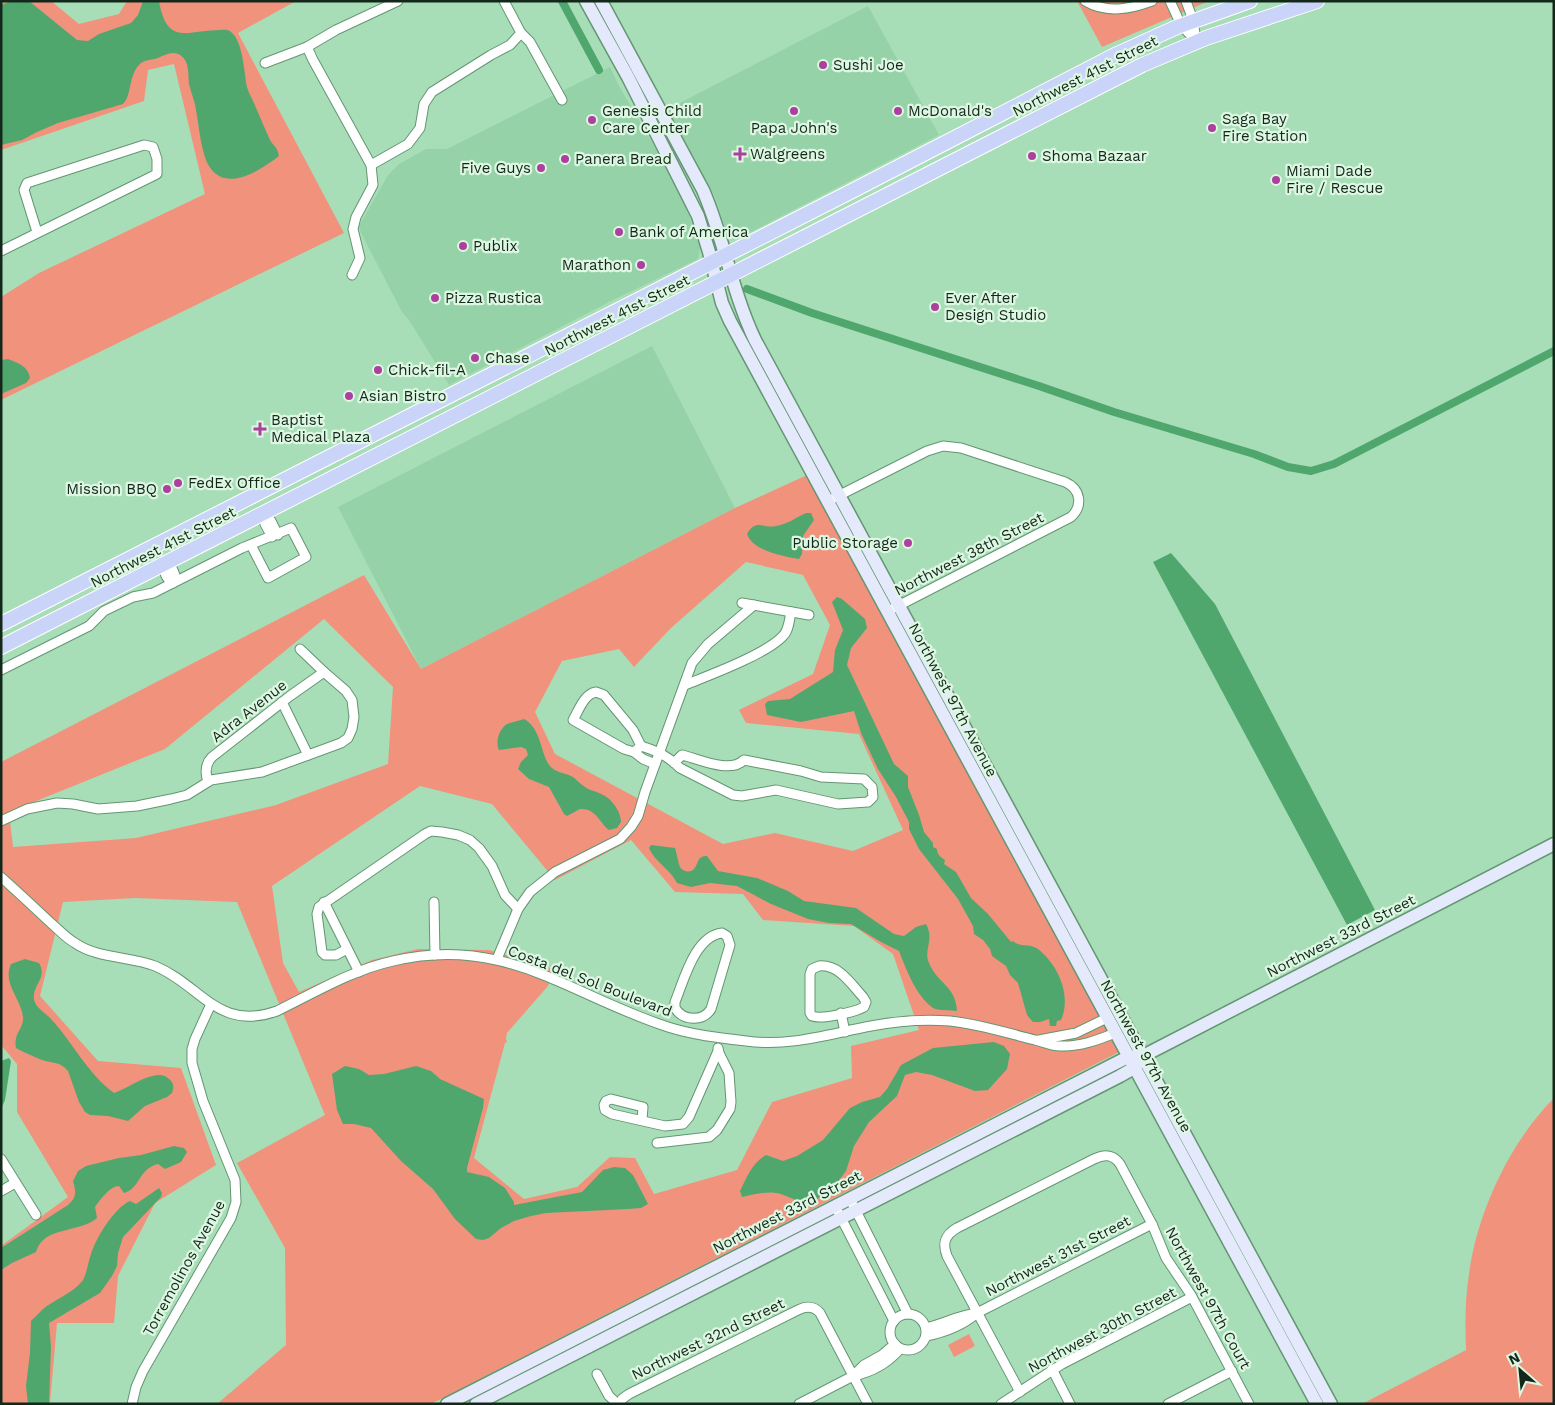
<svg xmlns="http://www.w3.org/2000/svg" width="1555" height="1405" viewBox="0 0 1555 1405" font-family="'Work Sans',sans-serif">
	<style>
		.built { fill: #96d2a7 }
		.green { fill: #f1927d; fill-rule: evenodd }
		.water { fill: #4fa76e }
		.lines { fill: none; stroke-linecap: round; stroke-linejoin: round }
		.canal { stroke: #4fa76e; stroke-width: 8 }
		.street-casing { stroke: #639672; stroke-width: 11 }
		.secondary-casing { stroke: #639672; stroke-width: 15 }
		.primary-casing { stroke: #fff; stroke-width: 16 }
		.street { stroke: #fff; stroke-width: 9 }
		.secondary { stroke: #e5e9fc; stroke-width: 12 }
		.primary { stroke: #cad4f9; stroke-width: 14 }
		.poi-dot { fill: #ad409f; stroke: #ddf7e3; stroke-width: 2 }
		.labels { text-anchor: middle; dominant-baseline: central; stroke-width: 4.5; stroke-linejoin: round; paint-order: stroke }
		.poi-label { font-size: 15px; fill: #13281a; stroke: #ddf7e3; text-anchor: start }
		.street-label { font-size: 15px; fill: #13281a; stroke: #ddf7e3 }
	</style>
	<rect width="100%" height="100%" fill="#a8deb7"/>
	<g class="built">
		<polygon points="868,6 939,135 745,235 738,239 729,239 714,195 668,109"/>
		<polygon points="610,67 619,86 667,168 686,207 700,248 698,259 613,300 449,385 409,320 402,312 361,233 359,226 388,175 399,164 426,149 447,149"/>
		<polygon points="652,346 735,508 421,669 338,507"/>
	</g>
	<g class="green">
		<polygon points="1,1 51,1 79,24 119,14 127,1 296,1 238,33 344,233 1,400 1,297 39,273 205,194 174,64 148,70 144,101 1,150"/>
		<polygon points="1077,1 1209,1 1102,47"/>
		<path d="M807 475 1119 1052 431 1404H217L286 1345 285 1248 237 1163 325 1115 237 902 135 898 63 902 40 996 98 1061 181 1068 216 1165 155 1203 118 1276 114 1323H57L50 1404H1V1246L68 1197 17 1112V1064L1 1045V762L364 575 421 669 735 508ZM746 562 803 575 830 625 813 674 739 710 746 723 859 734 903 830 853 851 775 833 723 844 555 754 535 712 562 661 619 649 634 667 671 628ZM324 619 393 687 388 764 276 805 136 838 13 847 9 812 165 749ZM420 786 492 804 555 880 631 840 675 892 743 894 763 920 854 926 893 954 919 1030 851 1046 852 1078 772 1102 737 1170 654 1194 635 1158 610 1157 577 1187 524 1199 474 1158 505 1043 507 1042 506 1039 507 1033 548 986 553 969 489 950 418 949 372 960 299 992 283 963 272 886Z"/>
		<path d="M1554 1098V1404H1362L1466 1350C1465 1325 1465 1299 1469 1274 1477 1213 1510 1142 1554 1098Z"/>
		<polygon points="969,1334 975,1346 954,1357 948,1345"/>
	</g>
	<g class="water">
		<path d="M12 1H29L77 40 88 41 99 34 131 23 138 15 143 1H159C167 47 188 30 220 30 224 30 228 29 231 32 243 41 244 72 247 87 248 92 251 96 253 101 259 114 264 127 270 140 274 147 277 146 279 156 262 169 226 194 209 166 201 152 199 126 196 110 195 101 191 93 189 84 188 74 190 59 178 54 171 51 165 55 160 57 154 60 147 59 141 63 128 74 132 96 123 104L58 123 37 132 22 140 1 145V5Z"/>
		<path d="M8 359C18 363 28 366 30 378L26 383 1 394V360Z"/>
		<path d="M806 513H811L814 520 803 536 802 554 799 559C782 556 753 551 747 534 756 518 763 529 776 526 786 525 797 517 806 513Z"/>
		<polygon points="1171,553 1215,604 1375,910 1347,925 1153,562"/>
		<path d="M837 597 842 599 865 619 867 628 851 648 847 665 894 764 908 776V787L919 815 924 832 933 843V847L937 849C937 854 940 857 945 860L944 864 956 872 971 898 988 914 1011 942 1013 941C1020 948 1030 943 1038 949 1058 965 1072 995 1061 1020L1057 1021 1056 1026H1050L1049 1019 1040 1022H1033L1027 1015 1018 983 1010 975 1006 966 992 956 990 949 983 940 974 934 973 926 958 899 919 849 909 829V822L896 797 878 769 861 733 854 711 801 722 767 715 765 704 768 701 790 699 833 672 835 650 843 630 832 602Z"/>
		<path d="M524 719C543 729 540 758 552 768 558 773 566 773 573 777 577 780 580 784 585 787 590 791 597 791 603 795 612 799 621 812 621 822L617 828 609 830C598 821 596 808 580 809L567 816 564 814 549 787 529 779 518 769 521 762 528 755 526 749 521 747 499 750C495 742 499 729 507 724 512 722 519 721 524 719Z"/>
		<path d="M651 845 675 848C677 854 678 862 680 867 683 872 691 873 694 869 699 863 697 856 707 856L718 871 757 878 788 891 804 901 856 908 894 934 904 936 916 927 926 924C935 940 923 949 929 963 937 983 956 986 957 1011 950 1010 939 1011 933 1008 916 996 906 969 899 951L881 942 851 924 829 923 808 919 771 904 737 886 710 883 691 887 677 883C670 869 655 862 649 848Z"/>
		<path d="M25 959 39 963C48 978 32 985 34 999 35 1008 46 1013 51 1019 73 1043 88 1074 114 1093 128 1089 157 1066 169 1079 174 1083 174 1087 172 1093L167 1097 145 1106 128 1121 108 1116 90 1115 85 1112 79 1102 68 1071C61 1062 52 1063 42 1060 37 1058 19 1050 16 1048 13 1033 24 1029 23 1017 21 998 2 984 11 964Z"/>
		<path d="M994 1042 1004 1046 1010 1054 1007 1069 988 1090 975 1091 932 1075 916 1072 905 1075 897 1096 869 1122 854 1146 846 1171 830 1192 806 1205C775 1190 775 1190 742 1197L740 1191C747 1177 752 1163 766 1155L783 1161 797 1156 823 1140 850 1108 862 1102 880 1097 887 1089 901 1065 933 1048Z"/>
		<polygon points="9,1058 11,1061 5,1100 1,1109 1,1061"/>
		<polygon points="345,1066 359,1069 369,1075 384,1074 416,1066 431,1071 440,1079 484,1099 483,1108 467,1168 467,1172 489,1177 505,1188 514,1202 514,1205 582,1192 603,1170 614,1167 625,1168 633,1175 648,1204 641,1208 628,1209 546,1213 531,1216 514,1221 501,1228 489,1238 483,1240 476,1239 455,1219 433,1189 401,1161 371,1128 354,1124 343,1124 337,1110 332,1074"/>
		<path d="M174 1146 184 1148 187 1152 181 1162 165 1169 158 1164C138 1169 140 1189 124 1193L119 1186C110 1186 100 1200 95 1207L97 1218C80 1233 43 1226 36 1252L12 1263 1 1270V1248L68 1205C77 1197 76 1192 73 1181L78 1171 86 1166 119 1158 141 1155Z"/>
		<path d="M159 1188 162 1193 161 1197 123 1237 118 1253 117 1266 112 1276 100 1293 49 1323 51 1346 49 1404H28L26 1386 30 1353 31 1321C34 1318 38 1314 42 1310 53 1300 74 1293 83 1280 87 1273 88 1262 91 1254 96 1238 114 1208 130 1201L136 1204Z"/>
	</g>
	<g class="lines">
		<g class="canal">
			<polyline points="562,1 599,70"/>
			<polyline points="747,289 812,313 1039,386 1114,412 1254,454 1288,467 1311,471 1334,464 1554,351"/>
		</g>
		<g class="street-casing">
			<g id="street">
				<polyline points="504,1 521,33 530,42 562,100"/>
				<path d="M1085 1C1107 14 1130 9 1152 1"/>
				<polyline points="1170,1 1181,25 1196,41"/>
				<polyline points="1186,1 1193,20 1196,41"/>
				<polyline points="307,47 313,60 371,165 373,185 356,217 353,229 360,258 352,275"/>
				<polyline points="265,63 307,47 336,30 398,1"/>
				<polyline points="371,165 408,144 420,128 424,104 432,92 491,55 510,45 521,33"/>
				<polyline points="1,251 157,174 157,159 153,147 144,145 27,183 24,190 37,232"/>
				<path d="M834 498 927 451 943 446 961 448 1065 482C1081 489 1083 506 1071 517L894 608"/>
				<polyline points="263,514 271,521 278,535"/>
				<polyline points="263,514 265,524 272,537"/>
				<path d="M165 564 172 568 175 575 173 583C165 578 164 573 165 564Z"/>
				<polyline points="742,603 809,615"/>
				<polyline points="300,649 324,672"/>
				<polyline points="1,670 89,626 104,611 133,597 153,593 242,548 291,528 306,557 268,578 251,545"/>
				<path d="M685 685C710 675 764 655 782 637 789 631 789 621 791 612"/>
				<path d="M596 692 604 695 633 730 641 746 634 752 624 749 573 720C579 710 584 694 596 692Z"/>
				<polyline points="282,702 308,755"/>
				<path d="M641 746C657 751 668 756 680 768L733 795 742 796 776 790 838 804 868 802 873 797 872 787 864 779 821 777 801 771 744 760C730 774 699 759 682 755L674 763"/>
				<polyline points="634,752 643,759 655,764"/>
				<path d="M1 821 27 809 57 803 73 804 98 809 137 806 171 799 187 795 211 780 262 772 341 743 348 738 352 729 354 717 352 700 346 691 324 672 290 696 212 757C205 764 205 773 208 782"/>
				<path d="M1 877C18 892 35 908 52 924 59 930 66 938 75 943 98 959 130 956 155 966 201 985 218 1032 277 1011 314 993 352 970 393 961 505 934 569 995 668 1027 693 1035 720 1038 746 1041 790 1047 828 1034 871 1026 897 1021 923 1019 950 1021 979 1024 1007 1033 1035 1040 1044 1042 1051 1046 1060 1046 1079 1047 1098 1040 1115 1033"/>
				<polyline points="324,902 359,972"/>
				<polyline points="434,902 435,955"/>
				<path d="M722 933 727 936 730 945 711 1009C703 1022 683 1021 675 1008V1002C684 980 695 936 722 933Z"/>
				<polyline points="347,949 336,955 325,955 322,952 317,914 319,907 425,834 431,831 442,832 458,835 470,840 479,848 492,866 505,895 518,909"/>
				<polyline points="497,959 518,909 530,892 555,872 620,839 631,827 638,816 645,792 692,663 708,644 754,605"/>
				<path d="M819 966C839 964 851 984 863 997L866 1002 864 1007C855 1012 821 1020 812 1016L810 1013V974L812 969Z"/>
				<polyline points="841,1013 845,1032"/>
				<polyline points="1039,1040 1076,1033 1107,1018"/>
				<polyline points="642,1120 643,1107 611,1099 606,1101 604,1105 605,1110 612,1114 665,1126 683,1124 689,1117 718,1051"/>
				<polyline points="657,1143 709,1137 717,1130 730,1109 731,1102 729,1073 719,1053 718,1048"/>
				<polyline points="1,1159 36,1215"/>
				<polyline points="1,1191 15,1183"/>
				<polyline points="850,1199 908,1314"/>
				<polyline points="835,1206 894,1321"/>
				<circle cx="908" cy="1332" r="18"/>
				<path d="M926 1328C944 1324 959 1315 977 1313"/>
				<path d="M926 1336C946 1332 962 1326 977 1313L1152 1224"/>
				<polyline points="1052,1369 1070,1404"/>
				<polyline points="597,1374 609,1396 618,1404"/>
				<path d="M853 1376C873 1372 887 1364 900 1349"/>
				<path d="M1020 1392 947 1256C942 1243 945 1235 957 1228L1094 1159C1104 1154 1113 1154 1120 1164L1152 1224 1166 1258 1191 1295 1249 1404"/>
				<polyline points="132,1404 136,1387 143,1371 231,1218 236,1202 235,1180 203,1101 192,1063 192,1049 195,1039 211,1004"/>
				<path d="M619 1404 622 1399 629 1394 798 1310C806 1306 814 1306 820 1313L868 1404"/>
				<polyline points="799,1404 853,1376 864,1365 882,1355 895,1344"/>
				<polyline points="1001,1404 1062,1364 1192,1297"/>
				<polyline points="1168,1404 1232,1371"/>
			</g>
		</g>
		<g class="secondary-casing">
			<g id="secondary">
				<polyline points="586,1 628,77 698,216 709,252 722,303 730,321 1317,1404"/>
				<path d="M601 1 703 190C724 238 732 292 755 340L1331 1404"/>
				<polyline points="447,1404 1128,1057 1143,1056 1554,844"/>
				<polyline points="476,1404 1120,1076 1134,1068 1139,1062"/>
			</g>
		</g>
		<g class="primary-casing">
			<g id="primary">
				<polyline points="1,624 852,191 1113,56 1177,27 1250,1"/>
				<polyline points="1,647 1142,65 1206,38 1317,1"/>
			</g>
		</g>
		<use href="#street" class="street"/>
		<use href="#secondary" class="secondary"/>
		<use href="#primary" class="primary"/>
	</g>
	<g class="poi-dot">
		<circle cx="823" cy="65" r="5"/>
		<circle cx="794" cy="111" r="5"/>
		<circle cx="898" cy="111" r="5"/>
		<circle cx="592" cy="120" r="5"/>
		<circle cx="1212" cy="128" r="5"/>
		<path d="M737.5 146.5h5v5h5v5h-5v5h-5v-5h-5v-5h5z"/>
		<circle cx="1032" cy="156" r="5"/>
		<circle cx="565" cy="159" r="5"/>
		<circle cx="541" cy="168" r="5"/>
		<circle cx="1276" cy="180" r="5"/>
		<circle cx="619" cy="232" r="5"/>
		<circle cx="463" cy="246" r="5"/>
		<circle cx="641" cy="265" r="5"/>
		<circle cx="435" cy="298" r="5"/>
		<circle cx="935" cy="307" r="5"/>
		<circle cx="475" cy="358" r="5"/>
		<circle cx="378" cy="370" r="5"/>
		<circle cx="349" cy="396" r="5"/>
		<path d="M257.5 421.5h5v5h5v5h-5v5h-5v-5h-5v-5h5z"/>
		<circle cx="178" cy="483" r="5"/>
		<circle cx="167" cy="489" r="5"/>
		<circle cx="908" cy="543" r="5"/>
	</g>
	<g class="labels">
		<g class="poi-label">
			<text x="833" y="65">Sushi Joe</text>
			<text x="602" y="111">Genesis Child<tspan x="602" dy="17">Care Center</tspan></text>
			<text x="908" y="111">McDonald's</text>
			<text x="1222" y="119">Saga Bay<tspan x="1222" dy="17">Fire Station</tspan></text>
			<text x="794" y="128" text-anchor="middle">Papa John's</text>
			<text x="750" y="154">Walgreens</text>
			<text x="1042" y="156">Shoma Bazaar</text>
			<text x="575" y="159">Panera Bread</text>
			<text x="531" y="168" text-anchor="end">Five Guys</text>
			<text x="1286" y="171">Miami Dade<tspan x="1286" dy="17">Fire / Rescue</tspan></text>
			<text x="629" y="232">Bank of America</text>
			<text x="473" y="246">Publix</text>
			<text x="631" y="265" text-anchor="end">Marathon</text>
			<text x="445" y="298">Pizza Rustica</text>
			<text x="945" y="298">Ever After<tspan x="945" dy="17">Design Studio</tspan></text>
			<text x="485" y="358">Chase</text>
			<text x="388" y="370">Chick-fil-A</text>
			<text x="359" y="396">Asian Bistro</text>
			<text x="271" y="420">Baptist<tspan x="271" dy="17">Medical Plaza</tspan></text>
			<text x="188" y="483">FedEx Office</text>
			<text x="157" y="489" text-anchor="end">Mission BBQ</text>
			<text x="898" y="543" text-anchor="end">Public Storage</text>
		</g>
		<g class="street-label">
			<text transform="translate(1085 76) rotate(-27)">Northwest 41st Street</text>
			<text transform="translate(617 315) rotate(-27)">Northwest 41st Street</text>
			<text transform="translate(163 547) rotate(-27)">Northwest 41st Street</text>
			<text transform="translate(969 554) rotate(-27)">Northwest 38th Street</text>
			<text transform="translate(953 700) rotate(62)">Northwest 97th Avenue</text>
			<text transform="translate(249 711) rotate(-38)">Adra Avenue</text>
			<text transform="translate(1341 936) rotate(-27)">Northwest 33rd Street</text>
			<text transform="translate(590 981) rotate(21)">Costa del Sol Boulevard</text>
			<text transform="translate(1146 1056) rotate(61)">Northwest 97th Avenue</text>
			<text transform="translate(787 1212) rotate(-27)">Northwest 33rd Street</text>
			<text transform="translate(1058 1256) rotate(-27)">Northwest 31st Street</text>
			<text transform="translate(184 1268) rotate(-61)">Torremolinos Avenue</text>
			<text transform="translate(1208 1298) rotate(61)">Northwest 97th Court</text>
			<text transform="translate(1102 1330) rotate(-28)">Northwest 30th Street</text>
			<text transform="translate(708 1339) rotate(-26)">Northwest 32nd Street</text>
		</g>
	</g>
	<rect width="1555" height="1405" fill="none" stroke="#13281a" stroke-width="5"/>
	<g transform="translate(1520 1370) rotate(333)" stroke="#ddf7e3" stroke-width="4" paint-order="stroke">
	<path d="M0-4L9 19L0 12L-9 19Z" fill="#13281a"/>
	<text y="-8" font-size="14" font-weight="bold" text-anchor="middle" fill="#13281a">N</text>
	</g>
</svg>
